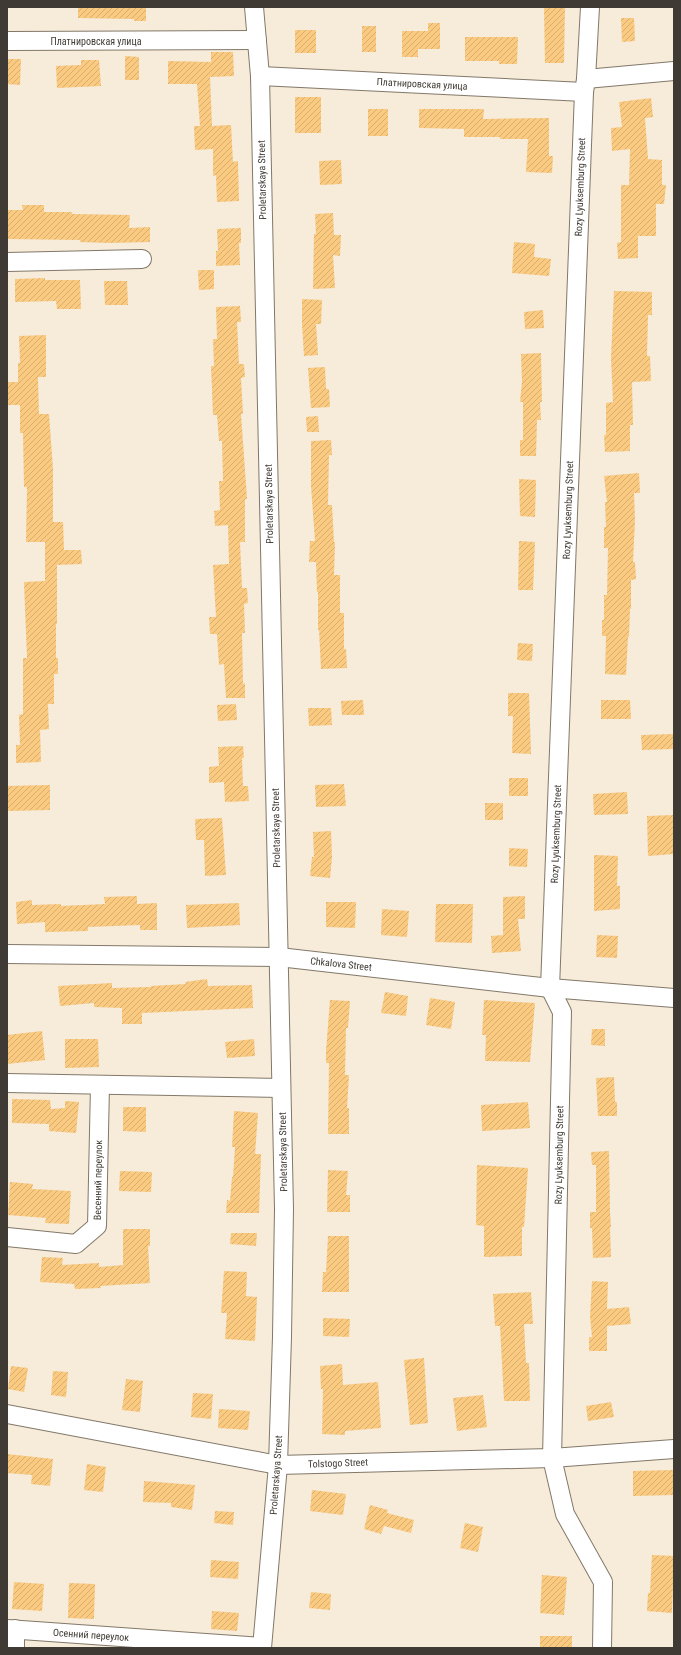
<svg xmlns="http://www.w3.org/2000/svg" width="681" height="1655" viewBox="0 0 681 1655" font-family="'Roboto Condensed',sans-serif">
	<style>
		.building { fill: url(#building-hatch) }
		.lines { fill: none; stroke-linecap: round; stroke-linejoin: round }
		.minor-casing { stroke: #827869; stroke-width: 20 }
		.minor { stroke: #fff; stroke-width: 18 }
		.labels { text-anchor: middle; dominant-baseline: central; stroke-width: 4; stroke-linejoin: round; paint-order: stroke }
		.street-label { font-size: 10px; fill: #3f3a33; stroke: #fff }
	</style>
	<defs>
		<pattern id="building-hatch" width="6" height="6" patternUnits="userSpaceOnUse"><rect width="6" height="6" fill="#faca80"/><path d="M-1 1l2-2M0 6l6-6M5 7l2-2" fill="none" stroke="#d7ae6f"/></pattern>
	</defs>
	<rect width="100%" height="100%" fill="#f7ebda"/>
	<g class="building">
		<polygon points="78,7 146,7 146,21 134,21 134,19 78,18"/>
		<polygon points="544,7 565,7 564,63 545,63"/>
		<polygon points="621,18 634,18 635,41 622,42"/>
		<polygon points="428,23 440,23 440,49 418,49 418,57 402,57 402,31 428,31"/>
		<rect x="362" y="26" width="14" height="26"/>
		<rect x="295" y="30" width="21" height="23"/>
		<polygon points="465,37 518,37 517,64 499,64 499,61 465,61"/>
		<polygon points="211,52 233,52 234,76 210,77 212,126 231,125 233,162 238,161 239,201 217,202 216,175 213,176 213,149 195,150 194,126 200,126 197,84 168,84 168,61 211,62"/>
		<polygon points="125,56 139,57 139,80 125,80"/>
		<polygon points="7,59 21,59 20,85 7,84"/>
		<polygon points="81,60 99,60 101,86 57,88 56,66 81,65"/>
		<rect x="295" y="97" width="26" height="36"/>
		<polygon points="651,98 653,117 645,118 648,159 662,160 662,185 666,185 664,204 656,204 656,236 638,236 638,258 618,259 617,243 621,242 621,185 629,185 630,149 612,151 611,128 622,127 619,102"/>
		<rect x="368" y="109" width="20" height="27"/>
		<polygon points="419,109 484,109 483,119 549,118 549,156 553,156 552,173 526,172 528,139 500,139 500,137 464,137 464,129 419,128"/>
		<polygon points="341,160 342,184 320,185 319,161"/>
		<polygon points="22,205 44,205 44,212 72,212 72,214 130,215 129,228 150,227 150,242 109,243 80,242 80,240 7,239 7,210 23,210"/>
		<polygon points="333,213 334,235 341,235 340,256 333,255 335,288 313,289 314,234 316,234 315,214"/>
		<polygon points="241,228 241,243 239,243 240,265 216,266 216,251 218,251 217,229"/>
		<polygon points="514,242 535,244 534,257 551,259 549,276 512,273"/>
		<polygon points="198,270 214,270 214,289 199,290"/>
		<polygon points="45,278 45,280 80,280 81,309 57,309 56,301 15,302 15,279"/>
		<polygon points="104,281 127,281 128,305 105,305"/>
		<polygon points="614,291 652,292 652,315 648,315 647,356 650,356 651,381 632,382 633,425 630,425 630,451 605,452 604,435 606,435 606,403 613,402 611,357"/>
		<polygon points="302,299 322,300 321,324 316,324 318,355 304,356 302,324"/>
		<polygon points="240,306 241,322 237,322 239,364 244,364 245,377 241,378 243,414 241,414 247,499 245,499 245,542 240,542 242,588 247,588 248,603 244,604 245,633 242,633 243,684 245,683 245,698 226,698 224,664 219,665 217,634 210,634 209,617 216,617 213,565 229,564 228,525 215,526 214,511 220,510 219,481 223,481 222,441 219,441 217,415 213,415 211,366 214,366 213,339 217,339 216,307"/>
		<polygon points="543,310 544,328 525,329 524,312"/>
		<polygon points="46,335 46,377 38,377 39,414 49,414 53,469 53,522 63,522 64,550 81,550 82,564 57,565 57,624 56,624 56,658 58,658 58,674 54,674 54,704 48,704 49,729 40,730 41,762 16,763 16,745 20,745 19,715 23,714 23,658 27,658 24,582 45,581 45,542 26,542 27,487 24,487 23,433 20,433 20,405 8,405 8,382 18,382 18,363 20,363 19,336"/>
		<polygon points="541,353 542,402 540,402 541,420 537,420 536,456 520,456 520,440 523,440 523,402 520,402 522,382 521,354"/>
		<polygon points="325,367 326,389 329,389 330,407 311,408 308,368"/>
		<polygon points="318,416 319,432 307,432 306,417"/>
		<polygon points="331,440 332,455 329,455 328,505 332,505 334,542 335,542 334,575 340,575 340,613 344,613 344,649 346,649 347,668 321,669 319,630 318,630 318,592 317,592 316,562 309,562 310,541 315,541 311,486 311,441"/>
		<polygon points="639,473 640,493 634,493 635,520 633,562 635,562 636,579 631,580 631,609 630,609 629,637 628,637 626,675 605,674 606,636 602,636 602,620 604,620 604,595 607,595 608,548 604,548 604,527 606,527 605,502 607,502 604,476"/>
		<polygon points="519,479 536,480 535,517 520,516"/>
		<polygon points="519,541 535,542 533,590 518,590"/>
		<polygon points="518,643 533,644 532,661 517,660"/>
		<polygon points="508,693 529,693 531,754 512,753 513,716 508,716"/>
		<polygon points="363,700 364,715 342,715 341,701"/>
		<polygon points="601,700 630,700 631,719 601,719"/>
		<polygon points="236,704 237,720 218,721 217,705"/>
		<polygon points="308,708 331,708 332,725 309,726"/>
		<polygon points="674,734 674,749 642,750 641,735"/>
		<polygon points="243,746 244,758 242,758 243,786 248,786 249,801 225,802 224,782 209,783 209,767 219,766 218,747"/>
		<rect x="509" y="778" width="19" height="18"/>
		<polygon points="344,784 346,806 316,807 315,785"/>
		<polygon points="50,785 50,810 7,811 7,786"/>
		<polygon points="627,792 628,814 594,815 593,794"/>
		<rect x="485" y="803" width="18" height="17"/>
		<polygon points="674,815 674,854 648,856 647,816"/>
		<polygon points="222,818 226,875 205,876 204,840 196,840 195,819"/>
		<polygon points="331,831 332,857 330,878 310,876 312,857 314,857 313,832"/>
		<polygon points="509,848 528,849 527,867 509,866"/>
		<polygon points="594,855 618,856 617,886 620,886 620,909 594,911"/>
		<polygon points="137,896 137,904 157,903 157,930 140,930 140,925 88,927 88,931 45,932 45,922 17,924 16,902 32,900 32,905 61,904 61,906 105,904 104,897"/>
		<polygon points="525,896 525,919 518,919 521,951 492,953 491,936 503,935 503,897"/>
		<polygon points="326,902 356,902 355,928 326,927"/>
		<polygon points="239,903 240,925 187,928 186,905"/>
		<polygon points="436,904 473,904 472,943 435,942"/>
		<polygon points="382,909 409,911 407,937 381,935"/>
		<polygon points="597,935 618,936 617,958 596,957"/>
		<polygon points="207,979 208,986 252,985 253,1008 142,1013 142,1024 122,1024 122,1008 94,1007 94,1003 60,1006 58,986 112,983 112,988 151,987 151,986 186,984 185,982"/>
		<polygon points="385,992 408,996 406,1016 381,1013"/>
		<polygon points="430,998 455,1002 451,1029 426,1025"/>
		<polygon points="330,1000 350,1001 348,1028 346,1028 345,1075 349,1075 347,1108 349,1108 349,1134 328,1134 329,1063 326,1063 326,1051"/>
		<polygon points="484,1000 535,1003 530,1062 485,1061 486,1035 482,1035"/>
		<polygon points="592,1029 605,1029 605,1046 591,1045"/>
		<polygon points="42,1031 45,1060 7,1064 7,1035"/>
		<polygon points="65,1039 98,1039 99,1067 65,1068"/>
		<polygon points="254,1039 255,1056 227,1058 225,1042"/>
		<polygon points="614,1077 615,1102 617,1102 617,1116 598,1116 596,1078"/>
		<polygon points="12,1099 50,1100 51,1109 65,1108 65,1101 79,1102 76,1133 49,1131 49,1124 12,1123"/>
		<polygon points="528,1102 530,1128 482,1131 481,1105"/>
		<polygon points="123,1107 146,1107 146,1132 123,1131"/>
		<polygon points="234,1111 258,1113 255,1154 261,1154 259,1213 226,1213 227,1200 230,1201 232,1177 233,1177 235,1147 232,1147"/>
		<polygon points="609,1151 610,1211 611,1227 610,1227 611,1257 593,1258 592,1228 590,1228 590,1212 596,1212 596,1165 592,1165 591,1152"/>
		<polygon points="477,1165 528,1168 524,1227 522,1227 522,1256 484,1257 484,1226 476,1225"/>
		<polygon points="328,1170 348,1171 346,1195 350,1195 350,1212 327,1212"/>
		<polygon points="120,1171 152,1172 151,1192 119,1191"/>
		<polygon points="10,1182 33,1184 32,1189 71,1191 69,1224 45,1223 46,1218 8,1215"/>
		<polygon points="123,1229 150,1229 150,1246 148,1246 150,1283 100,1286 101,1288 75,1289 74,1284 40,1282 42,1257 63,1258 62,1265 99,1263 99,1267 123,1265"/>
		<polygon points="231,1233 257,1233 256,1246 230,1244"/>
		<polygon points="328,1236 349,1236 349,1292 322,1292 323,1272 326,1272"/>
		<polygon points="224,1271 247,1272 246,1296 257,1297 255,1341 225,1339 227,1313 221,1313"/>
		<polygon points="592,1281 608,1282 607,1309 629,1307 631,1324 607,1326 607,1351 589,1351 589,1337 592,1337 590,1317"/>
		<polygon points="531,1292 533,1324 524,1324 526,1363 529,1363 530,1401 504,1401 500,1326 495,1326 493,1294"/>
		<polygon points="323,1318 350,1319 349,1337 323,1336"/>
		<polygon points="424,1358 428,1423 410,1425 404,1360"/>
		<polygon points="342,1364 343,1385 378,1382 381,1428 345,1431 345,1435 322,1434 323,1389 321,1389 320,1366"/>
		<polygon points="11,1366 28,1368 24,1392 8,1389"/>
		<polygon points="53,1371 68,1372 66,1397 51,1395"/>
		<polygon points="126,1379 143,1381 140,1412 122,1410"/>
		<polygon points="193,1393 213,1394 211,1419 191,1417"/>
		<polygon points="483,1395 487,1427 457,1431 453,1398"/>
		<polygon points="611,1402 614,1417 588,1421 586,1406"/>
		<polygon points="219,1409 250,1411 248,1430 218,1428"/>
		<polygon points="7,1454 53,1459 50,1486 31,1484 32,1475 7,1473"/>
		<polygon points="87,1464 106,1467 103,1492 84,1490"/>
		<polygon points="674,1470 674,1495 633,1496 633,1471"/>
		<polygon points="144,1481 195,1485 192,1510 171,1507 171,1503 143,1502"/>
		<polygon points="312,1490 346,1494 343,1515 310,1511"/>
		<polygon points="370,1505 388,1510 387,1513 414,1520 411,1533 384,1526 381,1534 364,1529"/>
		<polygon points="215,1511 234,1512 233,1525 214,1523"/>
		<polygon points="465,1523 483,1527 478,1552 460,1548"/>
		<polygon points="652,1555 674,1556 672,1613 647,1611 648,1593 650,1593"/>
		<polygon points="211,1560 239,1562 238,1579 210,1577"/>
		<polygon points="542,1575 567,1577 564,1615 540,1613"/>
		<polygon points="14,1582 44,1584 42,1611 12,1609"/>
		<polygon points="69,1583 95,1584 94,1619 68,1618"/>
		<polygon points="311,1592 331,1594 330,1610 309,1608"/>
		<polygon points="212,1611 239,1613 237,1631 211,1629"/>
		<rect x="540" y="1636" width="32" height="12"/>
	</g>
	<g class="lines">
		<g class="minor-casing">
			<g id="minor">
				<polyline points="254,7 260,76 284,1209 282,1337 278,1465 262,1648"/>
				<polyline points="590,7 586,79 584,92 550,988 562,1012 552,1458 565,1514 603,1582 602,1648"/>
				<polyline points="7,41 257,40"/>
				<polyline points="260,76 584,92"/>
				<polyline points="586,79 674,71"/>
				<polyline points="7,262 142,259"/>
				<polyline points="7,954 279,957 550,988 674,998"/>
				<polyline points="7,1083 281,1088"/>
				<polyline points="7,1237 76,1244 97,1226 100,1085"/>
				<polyline points="7,1414 278,1465 552,1458 674,1449"/>
				<polyline points="7,1629 262,1647"/>
				<polyline points="15,1648 15,1629"/>
			</g>
		</g>
		<use href="#minor" class="minor"/>
	</g>
	<g class="labels">
		<g class="street-label">
			<text x="96" y="41">Платнировская улица</text>
			<text transform="translate(422 84) rotate(3)">Платнировская улица</text>
			<text transform="translate(262 180) rotate(-91)">Proletarskaya Street</text>
			<text transform="translate(580 187) rotate(-88)">Rozy Lyuksemburg Street</text>
			<text transform="translate(269 504) rotate(-91)">Proletarskaya Street</text>
			<text transform="translate(568 510) rotate(-88)">Rozy Lyuksemburg Street</text>
			<text transform="translate(276 828) rotate(-91)">Proletarskaya Street</text>
			<text transform="translate(556 834) rotate(-88)">Rozy Lyuksemburg Street</text>
			<text transform="translate(341 964) rotate(6)">Chkalova Street</text>
			<text transform="translate(283 1152) rotate(-91)">Proletarskaya Street</text>
			<text transform="translate(559 1155) rotate(-89)">Rozy Lyuksemburg Street</text>
			<text transform="translate(98 1180) rotate(-89)">Весенний переулок</text>
			<text transform="translate(338 1463) rotate(-2)">Tolstogo Street</text>
			<text transform="translate(276 1475) rotate(-86)">Proletarskaya Street</text>
			<text transform="translate(91 1635) rotate(4)">Осенний переулок</text>
		</g>
	</g>
	<rect width="681" height="1655" fill="none" stroke="#3f3a33" stroke-width="16"/>
</svg>
